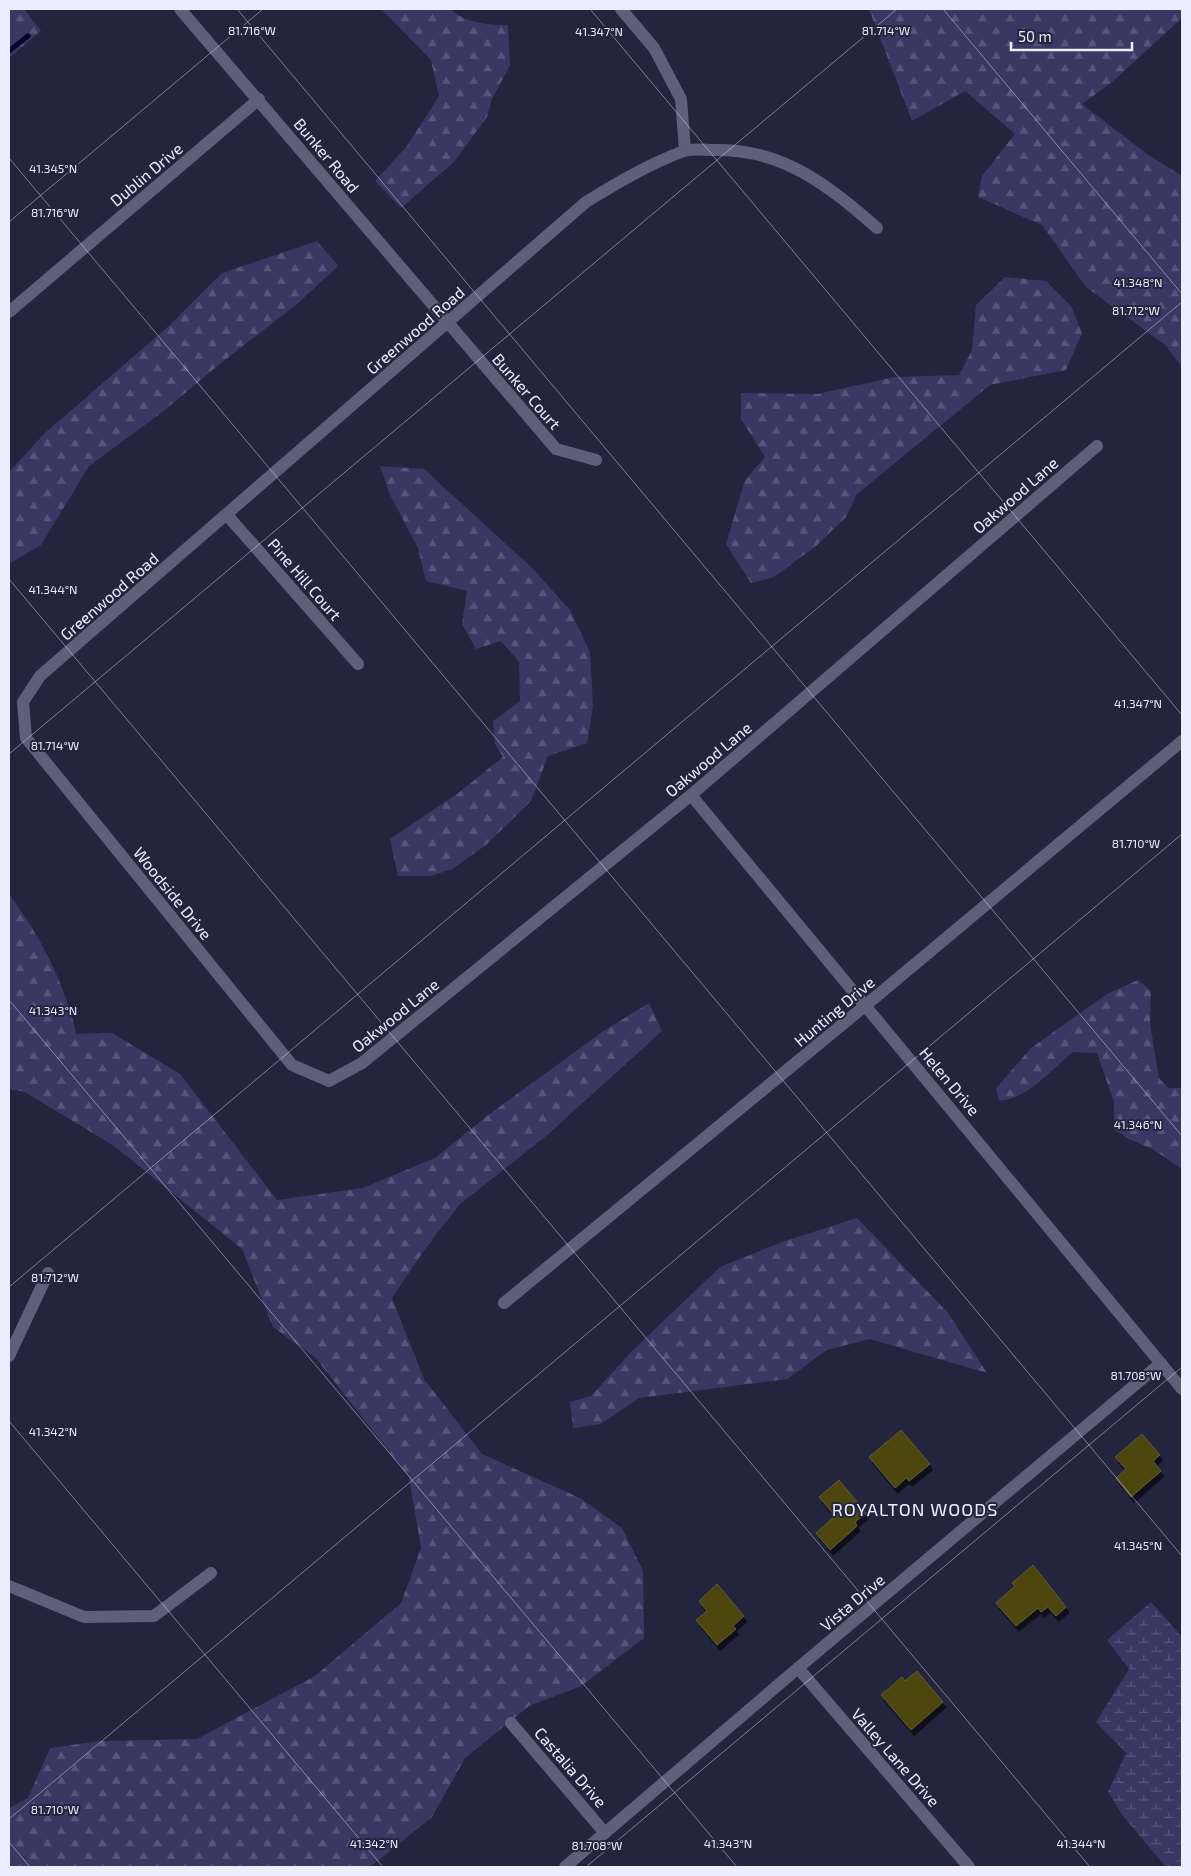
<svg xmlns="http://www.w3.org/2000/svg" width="1191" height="1876" viewBox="0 0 1191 1876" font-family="'Exo 2',sans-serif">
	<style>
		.forest { fill: url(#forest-firs) }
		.wetland { fill: url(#wetland-marsh) }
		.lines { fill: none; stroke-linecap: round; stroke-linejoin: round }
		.stream { stroke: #0a0032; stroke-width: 5 }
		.building { fill: #4d470c; stroke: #5e5a3c; filter: url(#shadow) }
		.minor { stroke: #5d607b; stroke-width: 12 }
		.ticks { fill: none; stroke: #ebeeff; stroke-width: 1; stroke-opacity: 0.45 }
		.labels { text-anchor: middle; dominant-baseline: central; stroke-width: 4; stroke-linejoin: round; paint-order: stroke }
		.street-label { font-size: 16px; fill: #ebeeff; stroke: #23253e }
		.neighbourhood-label { font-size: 18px; letter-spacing: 1px; fill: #ebeeff; stroke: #23253e }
		.ticks-label { font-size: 12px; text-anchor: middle; fill: #ebeeff; stroke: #23253e; stroke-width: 4; stroke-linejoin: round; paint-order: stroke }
	</style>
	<defs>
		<pattern id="forest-firs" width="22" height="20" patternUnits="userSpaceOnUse" patternTransform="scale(1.25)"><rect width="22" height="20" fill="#373962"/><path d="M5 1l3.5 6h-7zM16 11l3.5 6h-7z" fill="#54567a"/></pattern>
		<pattern id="wetland-marsh" width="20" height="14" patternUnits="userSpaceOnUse" patternTransform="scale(1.25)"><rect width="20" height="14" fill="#373962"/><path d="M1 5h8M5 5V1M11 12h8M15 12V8" fill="none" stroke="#54567a"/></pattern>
		<filter id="shadow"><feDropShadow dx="3" dy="5.5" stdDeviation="0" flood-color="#0009"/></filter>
	</defs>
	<rect width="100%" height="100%" fill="#23253e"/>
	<g class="forest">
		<polygon points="9,9 24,9 41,31 9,58"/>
		<path d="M381 9H450C465 23 488 25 508 25L510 65 492 99 487 117 454 162 401 208 375 181 407 146 439 96 431 60Z"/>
		<polygon points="869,9 1182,9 1182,18 1111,83 1082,104 1147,154 1182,176 1182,366 1165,345 1086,287 1042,225 978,197 982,176 1015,134 965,91 912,121"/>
		<polygon points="317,241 338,266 297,304 221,363 161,413 89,466 41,545 9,564 9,472 45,433 170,325 222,273"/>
		<polygon points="1005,277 1046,281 1071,306 1082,333 1066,370 990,385 857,494 846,517 816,546 774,577 751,583 726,544 745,480 765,457 741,419 741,393 817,394 895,377 959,375 972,350 976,305"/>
		<polygon points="380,466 424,469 532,568 570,610 590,652 593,706 587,743 548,756 531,801 486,845 452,869 431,876 398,876 390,839 457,794 503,757 495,744 493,721 520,701 519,662 501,641 476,649 462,624 467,591 426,581 418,548 390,495"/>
		<path d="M9 894C38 932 67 987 76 1034L112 1033 180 1074 277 1200 363 1188 435 1158 487 1116 602 1032 649 1003 662 1031 546 1136 459 1205 425 1249 392 1298 424 1379 482 1454 580 1498 622 1528 643 1571 644 1638 581 1686 529 1706 465 1758 432 1817 370 1867H9V1808L28 1798 50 1748 100 1741 197 1739 315 1676 401 1603 421 1548 409 1477 315 1357 273 1327 242 1249 114 1146 25 1092 9 1089Z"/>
		<path d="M1138 980 1151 991 1150 1024 1159 1078 1168 1088H1182V1169L1154 1150 1129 1139 1114 1129V1102L1097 1053 1073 1052C1050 1070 1030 1098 999 1101L996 1088 1031 1048 1107 994Z"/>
		<polygon points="857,1218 948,1313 987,1373 870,1339 827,1350 787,1379 639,1398 601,1424 573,1428 570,1402 591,1396 631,1352 720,1267 782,1242"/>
	</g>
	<polygon class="wetland" points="1151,1602 1182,1637 1182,1867 1166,1867 1123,1816 1108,1792 1126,1753 1096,1722 1129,1669 1107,1640"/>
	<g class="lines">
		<polyline class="stream" points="9,51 28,36"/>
	</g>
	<g class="building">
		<polygon points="901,1430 930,1464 909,1481 906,1478 895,1488 869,1457"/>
		<polygon points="1142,1434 1160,1455 1153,1461 1161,1471 1131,1497 1116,1478 1126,1469 1115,1457"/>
		<polygon points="839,1480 866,1513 855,1522 857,1526 830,1550 816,1533 835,1516 819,1497"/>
		<polygon points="1033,1565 1066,1607 1056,1616 1048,1607 1041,1612 1038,1608 1016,1626 996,1603 1015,1586 1012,1583"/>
		<polygon points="717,1584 744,1616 733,1626 736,1629 717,1645 696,1620 707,1611 699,1601"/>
		<polygon points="917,1671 943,1702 911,1730 881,1695 902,1677 905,1681"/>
	</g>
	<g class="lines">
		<g class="minor">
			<polyline points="180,9 556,449 596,460"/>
			<polyline points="621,9 654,48 681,99 685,150"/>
			<path d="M877 228C829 186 782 148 714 150 705 150 692 148 684 151 649 164 617 183 586 202L40 676 23 702 26 738 292 1065 329 1081 362 1063 691 795 1097 446"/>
			<polyline points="9,312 259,99"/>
			<polyline points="227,515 358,664"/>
			<polyline points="691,795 1182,1389"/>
			<polyline points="504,1303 866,1005 1182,741"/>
			<polyline points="9,1356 48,1273"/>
			<polyline points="9,1586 84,1617 154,1616 211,1573"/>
			<polyline points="798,1668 969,1867"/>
			<polyline points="511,1723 605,1833"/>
			<polyline points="565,1867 798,1668 1161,1363"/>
		</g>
	</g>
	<path class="ticks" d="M237 9 1182 1136M590 9 1182 715M943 9 1182 294M9 158 1182 1556M9 222 263 9M9 579 1090 1867M9 754 897 9M9 1000 737 1867M9 1287 1182 302M9 1421 383 1867M9 1819 1182 834M9 1842 30 1867M586 1867 1182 1367"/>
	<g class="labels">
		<g class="street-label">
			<text transform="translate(327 155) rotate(50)">Bunker Road</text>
			<text transform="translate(146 174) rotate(-40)">Dublin Drive</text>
			<text transform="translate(415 330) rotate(-41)">Greenwood Road</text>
			<text transform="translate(527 391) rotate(49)">Bunker Court</text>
			<text transform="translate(1015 495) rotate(-41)">Oakwood Lane</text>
			<text transform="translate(305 579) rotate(49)">Pine Hill Court</text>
			<text transform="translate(109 596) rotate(-41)">Greenwood Road</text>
			<text transform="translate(708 759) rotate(-40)">Oakwood Lane</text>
			<text transform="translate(173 893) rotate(51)">Woodside Drive</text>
			<text transform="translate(834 1011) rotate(-40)">Hunting Drive</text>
			<text transform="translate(395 1015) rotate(-39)">Oakwood Lane</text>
			<text transform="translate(950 1081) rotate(50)">Helen Drive</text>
			<text transform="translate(852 1602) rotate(-40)">Vista Drive</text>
			<text transform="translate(896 1757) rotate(49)">Valley Lane Drive</text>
			<text transform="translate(571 1767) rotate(49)">Castalia Drive</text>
		</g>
		<g class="neighbourhood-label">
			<text x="915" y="1509">ROYALTON WOODS</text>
		</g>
	</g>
	<g class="ticks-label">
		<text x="252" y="35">81.716°W</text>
		<text x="886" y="35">81.714°W</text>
		<text x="599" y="36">41.347°N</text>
		<text x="53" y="173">41.345°N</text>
		<text x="55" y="217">81.716°W</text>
		<text x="1138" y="287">41.348°N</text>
		<text x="1136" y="315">81.712°W</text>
		<text x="53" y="594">41.344°N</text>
		<text x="1138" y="708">41.347°N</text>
		<text x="55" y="750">81.714°W</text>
		<text x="1136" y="848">81.710°W</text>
		<text x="53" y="1015">41.343°N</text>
		<text x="1138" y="1129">41.346°N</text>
		<text x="55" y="1282">81.712°W</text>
		<text x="1136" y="1380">81.708°W</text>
		<text x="53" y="1436">41.342°N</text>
		<text x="1138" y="1550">41.345°N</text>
		<text x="55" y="1814">81.710°W</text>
		<text x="374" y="1848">41.342°N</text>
		<text x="728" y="1848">41.343°N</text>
		<text x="1081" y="1848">41.344°N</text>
		<text x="597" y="1850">81.708°W</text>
	</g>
	<rect width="1191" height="1876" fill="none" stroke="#ebeeff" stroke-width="20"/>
	<path d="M1011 42v8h121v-8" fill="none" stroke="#ebeeff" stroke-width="2.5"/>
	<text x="1018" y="42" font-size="15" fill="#ebeeff" stroke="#23253e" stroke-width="4" paint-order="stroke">50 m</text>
</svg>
